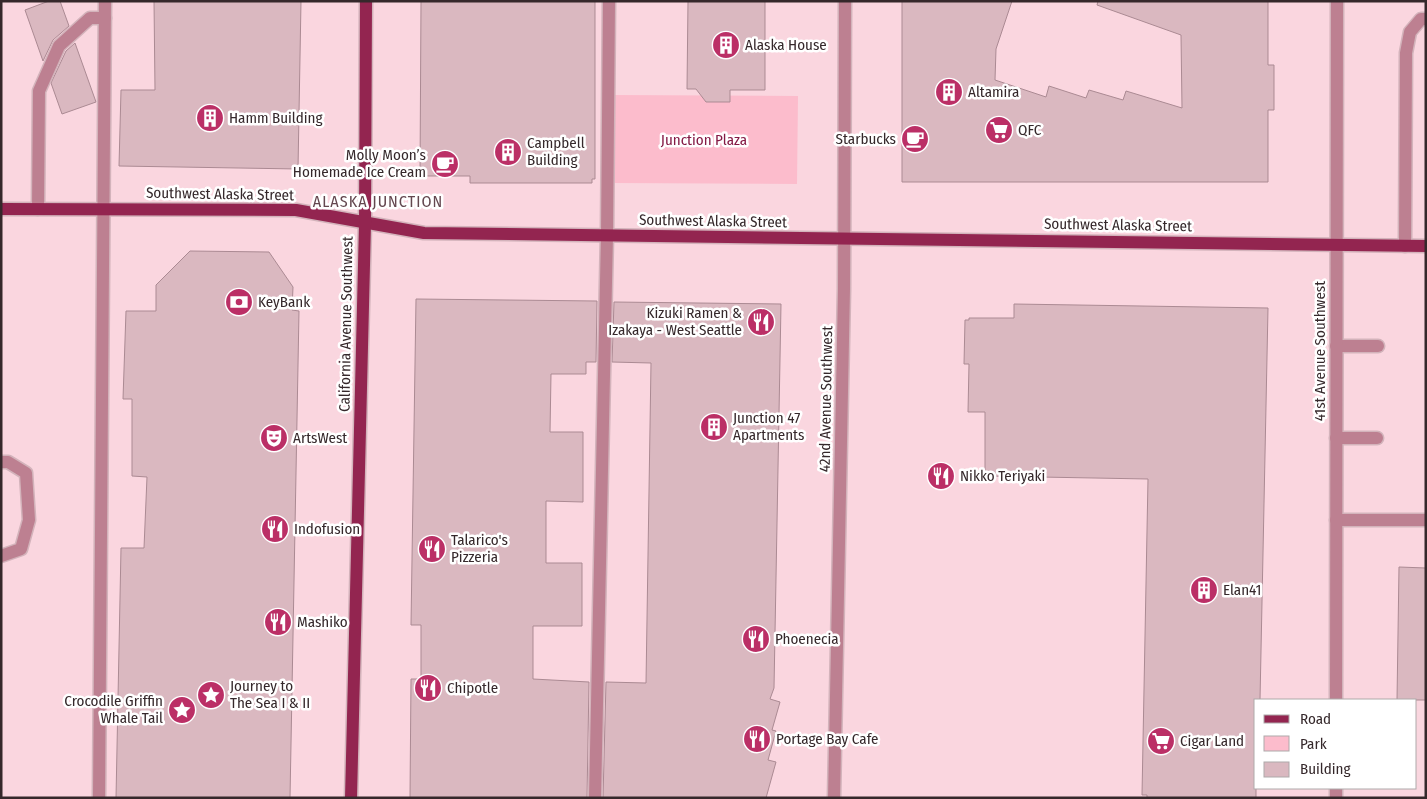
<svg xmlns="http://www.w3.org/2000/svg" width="1427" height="799" viewBox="0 0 1427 799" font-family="'Fira Sans Condensed',sans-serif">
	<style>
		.green { fill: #fcbccc }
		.building { fill: #dab8c0; stroke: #ab8a93 }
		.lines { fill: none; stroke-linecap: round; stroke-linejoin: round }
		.minor-casing { stroke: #d3b3bb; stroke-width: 15 }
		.major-casing { stroke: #d3b3bb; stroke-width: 15 }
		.minor { stroke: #bd8091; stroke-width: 12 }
		.major { stroke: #932550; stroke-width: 12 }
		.labels { text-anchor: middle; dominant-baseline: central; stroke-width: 5; stroke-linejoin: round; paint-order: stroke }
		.poi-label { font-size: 15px; fill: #35282b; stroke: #fff; text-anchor: start }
		.park-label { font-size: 15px; fill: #841a45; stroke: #fff }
		.street-label { font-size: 15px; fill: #35282b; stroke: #fff }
		.neighbourhood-label { font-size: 16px; letter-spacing: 1px; fill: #64474f; stroke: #fff }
	</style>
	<rect width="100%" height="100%" fill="#fad6df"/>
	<polygon class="green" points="612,95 798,96 797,184 611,183"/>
	<g class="building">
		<polygon points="49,1 60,1 69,26 53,40 43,61 25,10"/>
		<polygon points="154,1 301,1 298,169 119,166 121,90 155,90"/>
		<polygon points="421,1 595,1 595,179 592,179 592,183 470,183 470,176 420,176"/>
		<polygon points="688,1 765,1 765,90 730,90 730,102 706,102 696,89 687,89"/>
		<polygon points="902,1 1012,1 996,49 995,80 1046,97 1049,86 1086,98 1089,90 1123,100 1126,91 1182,108 1181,35 1097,5 1098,1 1268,1 1268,65 1274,65 1274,110 1268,110 1268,182 902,182"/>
		<polygon points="75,43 96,102 62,114 51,83 66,51"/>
		<polygon points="190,251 269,252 293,287 292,310 299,311 290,798 116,798 121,548 144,548 147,477 132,476 132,399 123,399 126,311 156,311 156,285"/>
		<polygon points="416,299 597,301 596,362 586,362 586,374 551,374 550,432 583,432 583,502 546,501 546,563 582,563 582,626 533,626 533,679 589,682 587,798 410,798 411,679 421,679 421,625 411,625"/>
		<polygon points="614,302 781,304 774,688 770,699 780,702 772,730 776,731 768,760 776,762 766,798 603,798 606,682 646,683 651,363 612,362"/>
		<polygon points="1014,304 1268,308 1260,700 1256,700 1256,798 1147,798 1147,795 1142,795 1148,479 985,476 985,412 968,412 969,364 964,364 965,320 969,320 969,318 1014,318"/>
		<polygon points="1399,567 1426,568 1426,700 1397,700"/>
	</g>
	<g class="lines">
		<g class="minor-casing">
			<g id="minor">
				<polyline points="38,209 39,91 59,46 90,18 105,18"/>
				<polyline points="1405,246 1406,53 1410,32 1421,19 1426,19"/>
				<polyline points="1336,346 1378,346"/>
				<polyline points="1336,438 1377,438"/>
				<polyline points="1,462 8,462 26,473 29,520 21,549 1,556"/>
				<polyline points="1336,520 1426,520"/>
				<polyline points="1336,700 1337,1"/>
				<polyline points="1336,788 1336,798"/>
				<polyline points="99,798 105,1"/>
				<polyline points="595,798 607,235 609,1"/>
				<polyline points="834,798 844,289 845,1"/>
			</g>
		</g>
		<g class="major-casing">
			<g id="major">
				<polyline points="1,209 296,210 424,233 1426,246"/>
				<polyline points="351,798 365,224 366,1"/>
			</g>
		</g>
		<use href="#minor" class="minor"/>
		<use href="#major" class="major"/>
	</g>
	<defs>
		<g id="building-disc" transform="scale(1.4375)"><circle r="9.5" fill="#bb2f66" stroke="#fff"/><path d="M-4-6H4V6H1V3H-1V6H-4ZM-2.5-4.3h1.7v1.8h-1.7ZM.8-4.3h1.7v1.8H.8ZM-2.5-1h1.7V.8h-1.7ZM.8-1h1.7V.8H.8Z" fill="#fff"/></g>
		<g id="supermarket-disc" transform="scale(1.4375)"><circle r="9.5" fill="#bb2f66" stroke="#fff"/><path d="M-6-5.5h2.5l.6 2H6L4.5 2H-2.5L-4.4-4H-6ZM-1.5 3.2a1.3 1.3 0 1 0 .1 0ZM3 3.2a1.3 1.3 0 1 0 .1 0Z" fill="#fff"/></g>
		<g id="cafe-disc" transform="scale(1.4375)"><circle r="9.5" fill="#bb2f66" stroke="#fff"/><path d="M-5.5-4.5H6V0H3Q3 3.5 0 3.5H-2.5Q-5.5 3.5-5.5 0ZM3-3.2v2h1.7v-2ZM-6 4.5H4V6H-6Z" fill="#fff"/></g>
		<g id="bank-disc" transform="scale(1.4375)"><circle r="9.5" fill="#bb2f66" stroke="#fff"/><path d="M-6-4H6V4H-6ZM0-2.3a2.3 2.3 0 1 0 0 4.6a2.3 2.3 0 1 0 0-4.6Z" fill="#fff"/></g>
		<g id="restaurant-disc" transform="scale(1.4375)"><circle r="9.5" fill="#bb2f66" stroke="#fff"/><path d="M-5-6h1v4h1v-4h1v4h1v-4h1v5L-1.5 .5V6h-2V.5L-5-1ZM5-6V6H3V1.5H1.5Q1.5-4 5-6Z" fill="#fff"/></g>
		<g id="theatre-disc" transform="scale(1.4375)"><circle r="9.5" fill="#bb2f66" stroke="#fff"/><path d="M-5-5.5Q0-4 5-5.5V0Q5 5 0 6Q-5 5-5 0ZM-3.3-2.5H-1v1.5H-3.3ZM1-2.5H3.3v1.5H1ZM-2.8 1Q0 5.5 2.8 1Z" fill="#fff"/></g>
		<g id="sight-disc" transform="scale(1.4375)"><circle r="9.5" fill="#bb2f66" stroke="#fff"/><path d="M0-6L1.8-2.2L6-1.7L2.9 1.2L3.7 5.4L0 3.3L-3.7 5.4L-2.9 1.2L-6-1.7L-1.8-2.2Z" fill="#fff"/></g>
	</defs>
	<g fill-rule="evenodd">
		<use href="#building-disc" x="726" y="45"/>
		<use href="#building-disc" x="949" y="92"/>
		<use href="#building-disc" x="210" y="118"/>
		<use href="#supermarket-disc" x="999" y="130"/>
		<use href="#cafe-disc" x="915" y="139"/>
		<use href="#building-disc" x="508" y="152"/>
		<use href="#cafe-disc" x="445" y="164"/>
		<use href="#bank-disc" x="239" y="302"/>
		<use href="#restaurant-disc" x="761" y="322"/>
		<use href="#building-disc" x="714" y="427"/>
		<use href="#theatre-disc" x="274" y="438"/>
		<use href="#restaurant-disc" x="941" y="476"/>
		<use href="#restaurant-disc" x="275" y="529"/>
		<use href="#restaurant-disc" x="432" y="549"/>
		<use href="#building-disc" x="1204" y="590"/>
		<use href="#restaurant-disc" x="278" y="622"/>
		<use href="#restaurant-disc" x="756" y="639"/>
		<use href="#restaurant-disc" x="428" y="688"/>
		<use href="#sight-disc" x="211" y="695"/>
		<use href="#sight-disc" x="182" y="710"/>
		<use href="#restaurant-disc" x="757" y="739"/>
		<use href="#supermarket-disc" x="1161" y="741"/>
	</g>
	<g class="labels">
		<g class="poi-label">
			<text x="745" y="45">Alaska House</text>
			<text x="968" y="92">Altamira</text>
			<text x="229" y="118">Hamm Building</text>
			<text x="1018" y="130">QFC</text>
			<text x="896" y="139" text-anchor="end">Starbucks</text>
			<text x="527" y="143">Campbell<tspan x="527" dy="17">Building</tspan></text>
			<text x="426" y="155" text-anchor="end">Molly Moon’s<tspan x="426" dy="17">Homemade Ice Cream</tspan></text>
			<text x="258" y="302">KeyBank</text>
			<text x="742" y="313" text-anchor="end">Kizuki Ramen &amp;<tspan x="742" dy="17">Izakaya - West Seattle</tspan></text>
			<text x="733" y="418">Junction 47<tspan x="733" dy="17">Apartments</tspan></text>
			<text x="293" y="438">ArtsWest</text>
			<text x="960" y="476">Nikko Teriyaki</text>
			<text x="294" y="529">Indofusion</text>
			<text x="451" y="540">Talarico's<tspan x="451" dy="17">Pizzeria</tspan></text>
			<text x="1223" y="590">Elan41</text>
			<text x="297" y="622">Mashiko</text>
			<text x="775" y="639">Phoenecia</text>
			<text x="230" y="686">Journey to<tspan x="230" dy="17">The Sea I &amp; II</tspan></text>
			<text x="447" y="688">Chipotle</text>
			<text x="163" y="701" text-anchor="end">Crocodile Griffin<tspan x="163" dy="17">Whale Tail</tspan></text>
			<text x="776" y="739">Portage Bay Cafe</text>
			<text x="1180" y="741">Cigar Land</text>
		</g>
		<g class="park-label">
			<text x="704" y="140">Junction Plaza</text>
		</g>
		<g class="street-label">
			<text transform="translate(220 194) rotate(1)">Southwest Alaska Street</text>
			<text transform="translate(713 221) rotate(1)">Southwest Alaska Street</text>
			<text transform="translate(1118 225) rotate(1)">Southwest Alaska Street</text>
			<text transform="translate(346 324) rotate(-89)">California Avenue Southwest</text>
			<text transform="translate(1320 351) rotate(-90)">41st Avenue Southwest</text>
			<text transform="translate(826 399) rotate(-89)">42nd Avenue Southwest</text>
		</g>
		<g class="neighbourhood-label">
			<text x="378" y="201">ALASKA JUNCTION</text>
		</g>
	</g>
	<rect width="1427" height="799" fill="none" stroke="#35282b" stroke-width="5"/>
	<rect x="1254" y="699" width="162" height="90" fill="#ffffff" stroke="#aea9aa"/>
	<rect x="1264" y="715" width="25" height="8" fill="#932550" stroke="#aea9aa"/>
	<text x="1300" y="724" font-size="15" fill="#35282b">Road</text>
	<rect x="1264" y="736" width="25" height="15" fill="#fcbccc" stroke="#aea9aa"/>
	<text x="1300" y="749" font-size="15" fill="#35282b">Park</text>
	<rect x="1264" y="762" width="25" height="15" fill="#dab8c0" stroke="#aea9aa"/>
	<text x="1300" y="774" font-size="15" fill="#35282b">Building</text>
</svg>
